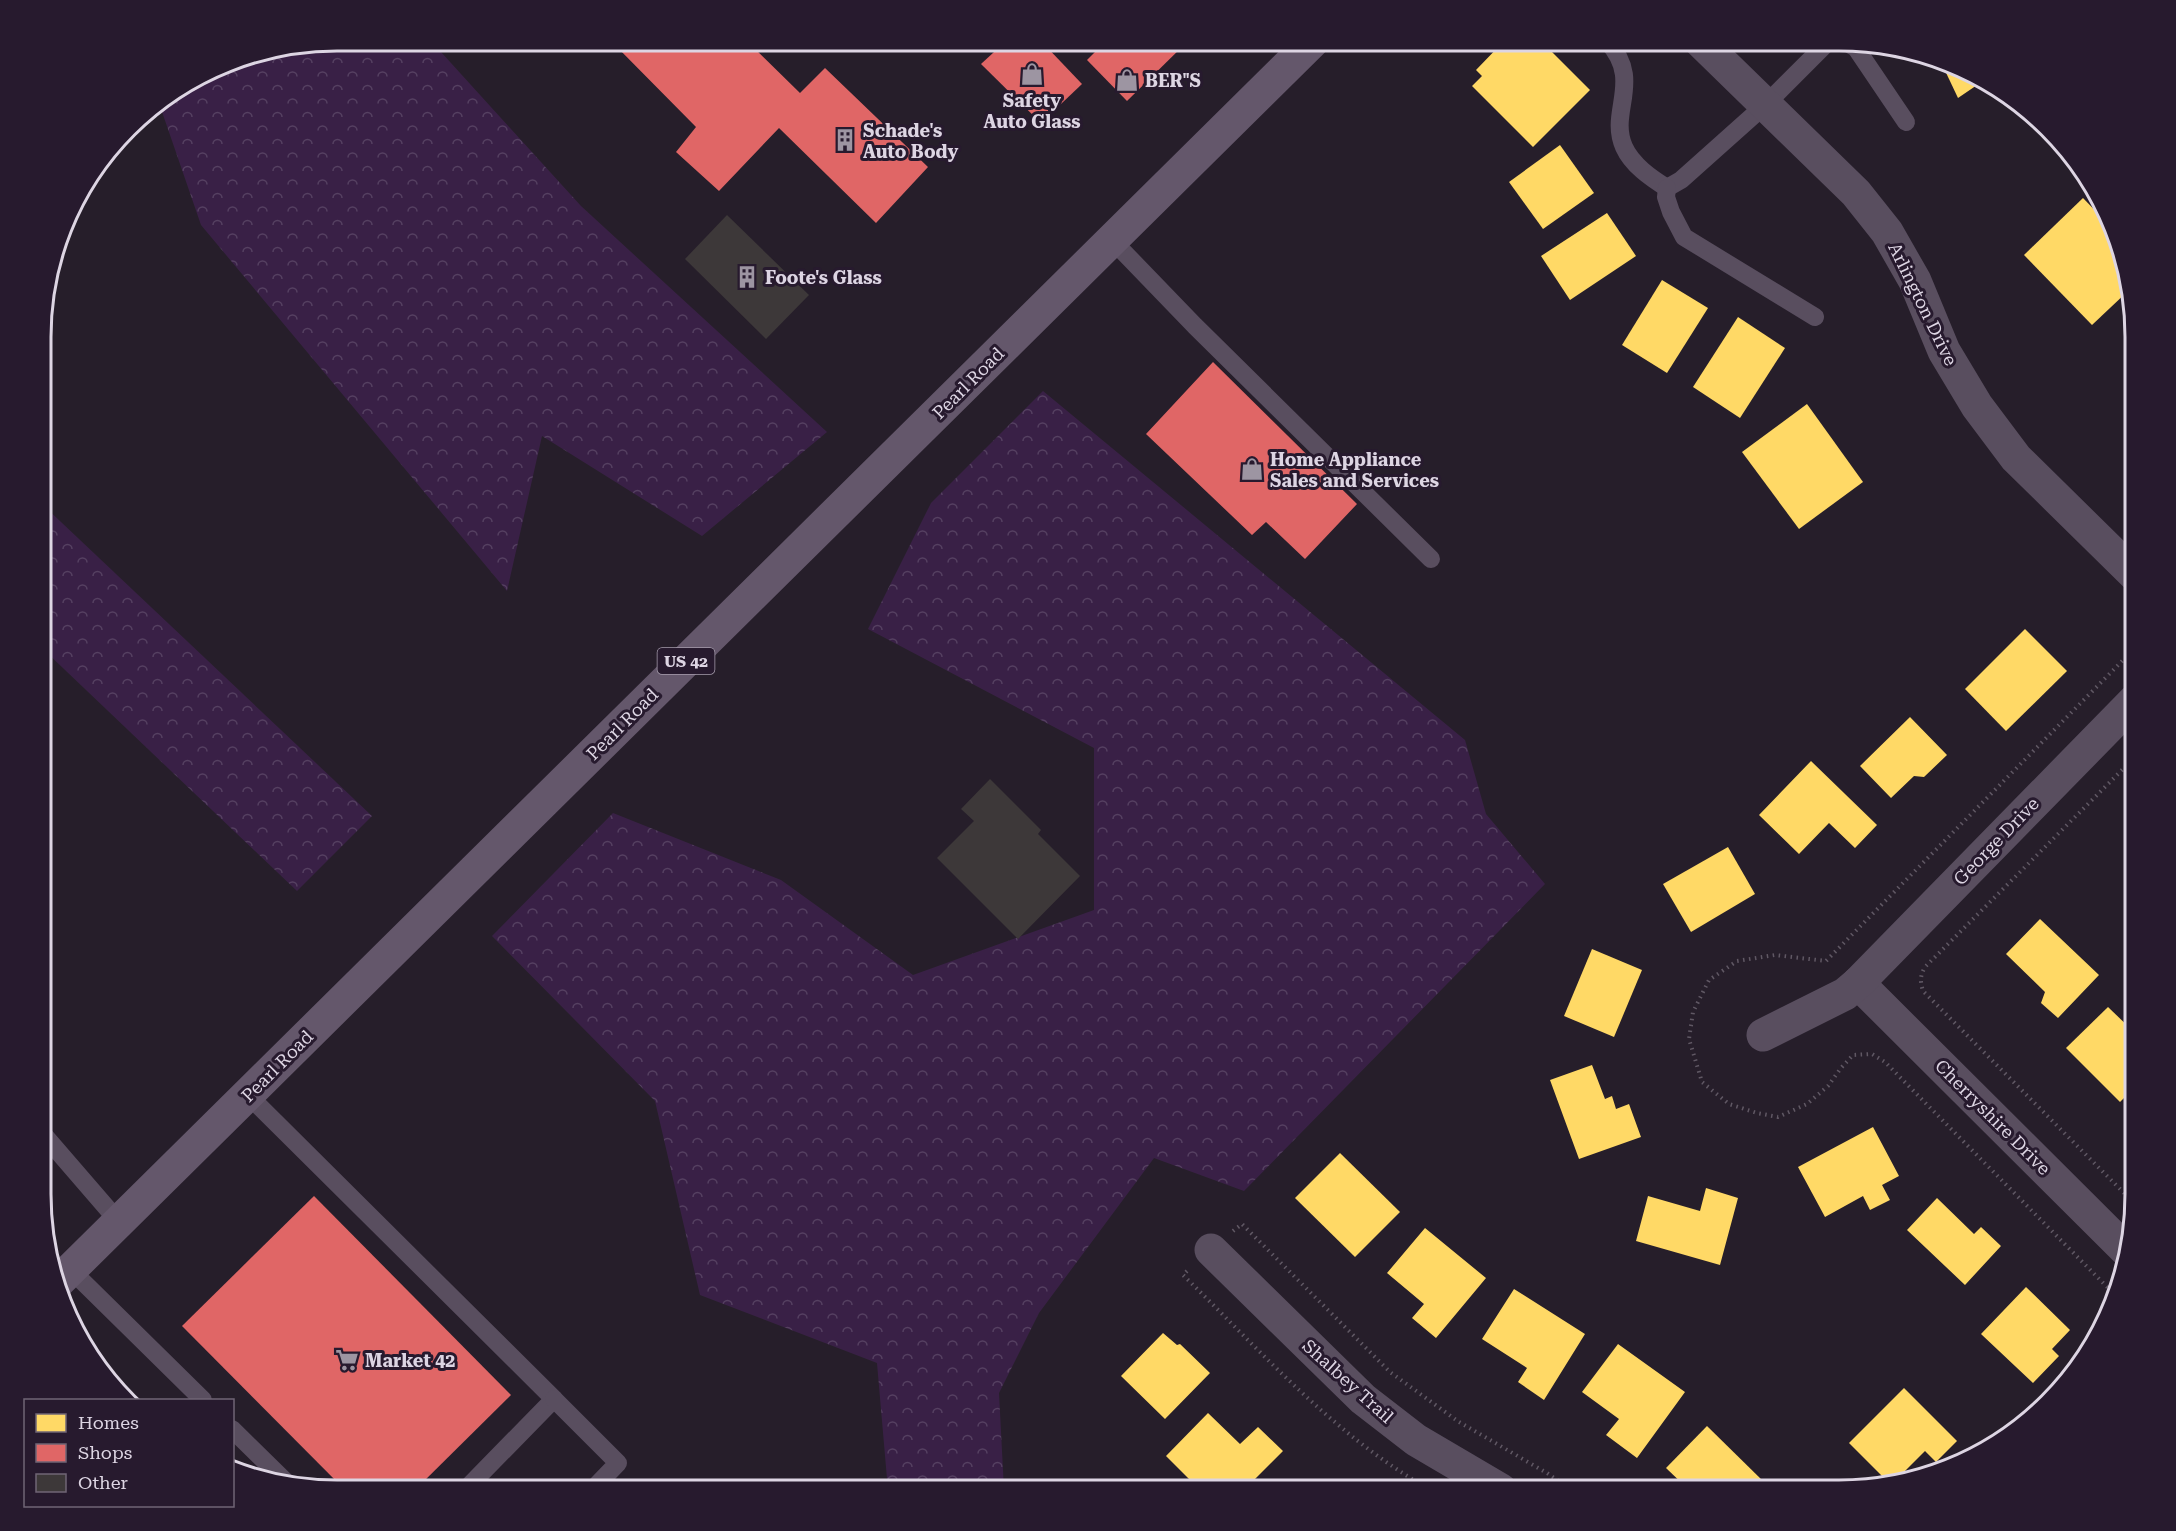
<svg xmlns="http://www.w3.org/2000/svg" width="2176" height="1531" viewBox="0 0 2176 1531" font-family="'Roboto Serif',serif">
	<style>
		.forest { fill: url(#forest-crowns) }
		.homes { fill: #ffd966 }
		.shops { fill: #e06666 }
		.building { fill: #3d3839 }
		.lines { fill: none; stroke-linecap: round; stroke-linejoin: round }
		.path { stroke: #605864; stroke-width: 4; stroke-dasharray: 1.5 4.5; stroke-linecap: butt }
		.service { stroke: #594e5f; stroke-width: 18 }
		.minor { stroke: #594e5f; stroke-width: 33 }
		.primary { stroke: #64576b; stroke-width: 33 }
		.labels { text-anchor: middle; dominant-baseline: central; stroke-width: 6; stroke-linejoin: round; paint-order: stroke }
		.shield { fill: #271a2e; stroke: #a69dad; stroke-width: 1.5 }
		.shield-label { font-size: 16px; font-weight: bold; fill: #ddd5e3 }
		.poi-label { font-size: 18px; font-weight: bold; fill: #ddd5e3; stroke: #271a2e; text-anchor: start }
		.street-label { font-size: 18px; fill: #ddd5e3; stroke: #271a2e }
		.rim { fill: none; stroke: #ddd5e3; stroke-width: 3 }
	</style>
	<defs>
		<pattern id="forest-crowns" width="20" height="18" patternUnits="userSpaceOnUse" patternTransform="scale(1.5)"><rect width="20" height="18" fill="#392046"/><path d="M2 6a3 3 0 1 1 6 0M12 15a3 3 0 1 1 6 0" fill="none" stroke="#554061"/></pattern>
	</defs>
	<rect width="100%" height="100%" fill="#261e2a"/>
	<g class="forest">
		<polygon points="337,41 431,41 581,206 827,432 702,536 542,436 507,591 201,225 159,103 224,63"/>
		<polygon points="1043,391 1465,740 1486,814 1545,884 1244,1191 1154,1158 1039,1313 999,1393 1004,1490 888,1490 877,1363 700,1295 655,1101 492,936 613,813 781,880 913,975 1094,910 1094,748 868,629 931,503"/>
		<polygon points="43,505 372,816 297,891 43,649"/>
	</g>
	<g class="homes">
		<polygon points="1504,41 1541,41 1590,90 1533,147 1472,86 1482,76 1476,70"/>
		<polygon points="1940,60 1952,63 1983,81 1958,98"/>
		<polygon points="1560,145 1594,193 1543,229 1509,182"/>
		<polygon points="2083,198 2110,226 2128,291 2092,325 2024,255"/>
		<polygon points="1607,213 1636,256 1570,300 1541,256"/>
		<polygon points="1662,280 1708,308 1667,373 1622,345"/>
		<polygon points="1738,317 1785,348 1740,418 1693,387"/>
		<polygon points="1807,404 1863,482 1799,529 1742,452"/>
		<polygon points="2025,629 2067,671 2006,731 1965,689"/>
		<polygon points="1910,717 1947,755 1924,777 1914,776 1891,798 1860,766"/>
		<polygon points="1811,761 1877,825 1855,848 1829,823 1799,854 1759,815"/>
		<polygon points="1728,847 1755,894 1691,932 1663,884"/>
		<polygon points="2040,919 2099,975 2058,1018 2041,1003 2045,992 2006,954"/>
		<polygon points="1592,949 1642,970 1614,1037 1564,1016"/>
		<polygon points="2108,1007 2135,1033 2135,1087 2120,1102 2066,1048"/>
		<polygon points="1592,1065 1605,1099 1612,1096 1616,1109 1629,1104 1641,1137 1579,1159 1550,1080"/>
		<polygon points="1873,1127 1899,1176 1882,1185 1890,1200 1870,1210 1863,1196 1825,1217 1798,1167"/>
		<polygon points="1340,1153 1400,1212 1355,1257 1295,1198"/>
		<polygon points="1706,1188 1738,1198 1720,1265 1636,1241 1648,1196 1700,1211"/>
		<polygon points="1937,1198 1974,1234 1981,1227 2001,1246 1965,1285 1907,1230"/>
		<polygon points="1425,1228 1486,1278 1436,1338 1412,1318 1424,1304 1387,1273"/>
		<polygon points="2026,1287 2070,1330 2052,1349 2059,1356 2033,1383 1981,1334"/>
		<polygon points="1514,1289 1585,1334 1544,1400 1518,1382 1527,1368 1482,1339"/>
		<polygon points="1163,1333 1177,1345 1180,1344 1210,1373 1165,1419 1121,1376"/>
		<polygon points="1618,1344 1685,1392 1637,1458 1606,1435 1619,1419 1582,1392"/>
		<polygon points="1904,1388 1957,1441 1936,1462 1925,1451 1893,1483 1890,1484 1849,1443"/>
		<polygon points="1208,1413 1240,1444 1258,1427 1283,1451 1244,1490 1200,1490 1166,1456"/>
		<polygon points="1707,1426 1764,1482 1756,1490 1689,1490 1666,1468"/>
	</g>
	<g class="shops">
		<polygon points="611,41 747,41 800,93 825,68 928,167 876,223 779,128 719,191 676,152 696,127"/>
		<polygon points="1006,41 1041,41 1082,84 1041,123 981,64"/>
		<polygon points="1106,41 1188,41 1127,101 1087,60"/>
		<polygon points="1213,362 1357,504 1305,559 1266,522 1252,535 1146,434"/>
		<polygon points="314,1196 511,1395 415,1490 345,1490 182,1326"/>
	</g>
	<g class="building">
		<polygon points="727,215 809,295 766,339 685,259"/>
		<polygon points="990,779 1041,830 1038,834 1080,876 1018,939 937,858 974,821 961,809"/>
	</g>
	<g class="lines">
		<g class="path">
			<path d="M2135 757 1925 967C1920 976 1920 981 1923 991L2135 1204"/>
			<polyline points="1233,1231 1242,1224 1390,1372 1459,1422 1547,1473 1571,1490"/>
			<path d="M1187 1271 1183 1275C1261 1351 1335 1437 1431 1490"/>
			<polyline points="2116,1296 1885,1062 1872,1054 1853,1055 1841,1068 1828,1086 1807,1104 1778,1117 1757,1113 1729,1104 1702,1082 1689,1039 1693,1012 1709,980 1737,961 1775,955 1826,961 2135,648"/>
		</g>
		<g class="service">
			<path d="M1607 41C1644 81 1608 111 1624 147 1632 165 1651 178 1667 188L1681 180 1765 105 1829 41"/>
			<polyline points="1844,41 1856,48 1906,122"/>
			<polyline points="1667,188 1666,197 1671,212 1684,237 1815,317"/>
			<polyline points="1112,240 1195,326 1431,559"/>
			<polyline points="248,1095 554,1399 465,1490"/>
			<polyline points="43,1134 119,1222"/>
			<polyline points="71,1270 203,1400"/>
			<polyline points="554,1399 618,1463 592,1490"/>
			<polyline points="232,1429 288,1484"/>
		</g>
		<g class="minor">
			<polyline points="1700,41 1856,193 1887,232 1915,281 1944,351 1977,406 2016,458 2135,575"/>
			<polyline points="1858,983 2127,1251"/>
			<polyline points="1763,1035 1845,994 1858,983 2135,700"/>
			<polyline points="1211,1250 1363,1399 1416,1440 1501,1490"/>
		</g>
		<polyline class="primary" points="59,1281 1313,41"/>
	</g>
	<defs>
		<g id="shop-bare" transform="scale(1.8)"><path d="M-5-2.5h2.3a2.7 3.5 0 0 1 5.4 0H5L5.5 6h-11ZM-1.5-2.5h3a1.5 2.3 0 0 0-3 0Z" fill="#9d95a2" stroke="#271a2e" stroke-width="2.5" paint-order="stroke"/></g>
		<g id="building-bare" transform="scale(1.8)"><path d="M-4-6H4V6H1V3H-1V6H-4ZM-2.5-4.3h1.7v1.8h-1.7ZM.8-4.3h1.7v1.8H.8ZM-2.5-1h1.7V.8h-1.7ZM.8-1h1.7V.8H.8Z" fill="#9d95a2" stroke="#271a2e" stroke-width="2.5" paint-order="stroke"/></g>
		<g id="supermarket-bare" transform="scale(1.8)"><path d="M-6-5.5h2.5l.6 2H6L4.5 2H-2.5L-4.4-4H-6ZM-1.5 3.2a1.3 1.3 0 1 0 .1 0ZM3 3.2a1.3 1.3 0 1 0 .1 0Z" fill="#9d95a2" stroke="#271a2e" stroke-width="2.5" paint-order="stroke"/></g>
	</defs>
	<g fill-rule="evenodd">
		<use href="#shop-bare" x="1032" y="74"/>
		<use href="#shop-bare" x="1127" y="80"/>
		<use href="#building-bare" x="845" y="140"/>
		<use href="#building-bare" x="747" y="277"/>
		<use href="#shop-bare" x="1252" y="469"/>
		<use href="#supermarket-bare" x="347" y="1360"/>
	</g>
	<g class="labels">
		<rect class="shield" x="657.5" y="648" width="57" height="26" rx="4.5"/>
		<g class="shield-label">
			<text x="686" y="661">US 42</text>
		</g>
		<g class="poi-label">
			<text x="1145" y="80">BER"S</text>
			<text x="1032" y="100" text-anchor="middle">Safety<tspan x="1032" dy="21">Auto Glass</tspan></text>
			<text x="863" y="130">Schade's<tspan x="863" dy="21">Auto Body</tspan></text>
			<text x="765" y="277">Foote's Glass</text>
			<text x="1270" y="459">Home Appliance<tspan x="1270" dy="21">Sales and Services</tspan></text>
			<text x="365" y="1360">Market 42</text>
		</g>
		<g class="street-label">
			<text transform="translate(1923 304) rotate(64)">Arlington Drive</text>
			<text transform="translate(968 383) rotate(-45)">Pearl Road</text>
			<text transform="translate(622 724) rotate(-45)">Pearl Road</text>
			<text transform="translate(1996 841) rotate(-46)">George Drive</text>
			<text transform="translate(277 1066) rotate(-45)">Pearl Road</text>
			<text transform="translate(1993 1117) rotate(45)">Cherryshire Drive</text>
			<text transform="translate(1348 1381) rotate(42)">Shalbey Trail</text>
		</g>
	</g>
	<path d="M0 0H2176V1531H0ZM337 51H1839A286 286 0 0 1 2125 337V1194A286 286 0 0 1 1839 1480H337A286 286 0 0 1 51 1194V337A286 286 0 0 1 337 51Z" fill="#271a2e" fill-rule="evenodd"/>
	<path class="rim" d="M337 51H1839A286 286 0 0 1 2125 337V1194A286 286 0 0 1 1839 1480H337A286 286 0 0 1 51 1194V337A286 286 0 0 1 337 51Z"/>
	<rect x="24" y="1399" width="210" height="108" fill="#271a2e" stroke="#706576" stroke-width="1.5"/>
	<rect x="36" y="1414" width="30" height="18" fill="#ffd966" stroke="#706576" stroke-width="1.5"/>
	<text x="78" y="1429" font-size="18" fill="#ddd5e3">Homes</text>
	<rect x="36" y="1444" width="30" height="18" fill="#e06666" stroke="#706576" stroke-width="1.5"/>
	<text x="78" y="1459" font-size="18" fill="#ddd5e3">Shops</text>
	<rect x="36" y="1474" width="30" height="18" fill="#3d3839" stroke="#706576" stroke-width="1.5"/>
	<text x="78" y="1489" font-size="18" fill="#ddd5e3">Other</text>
</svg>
